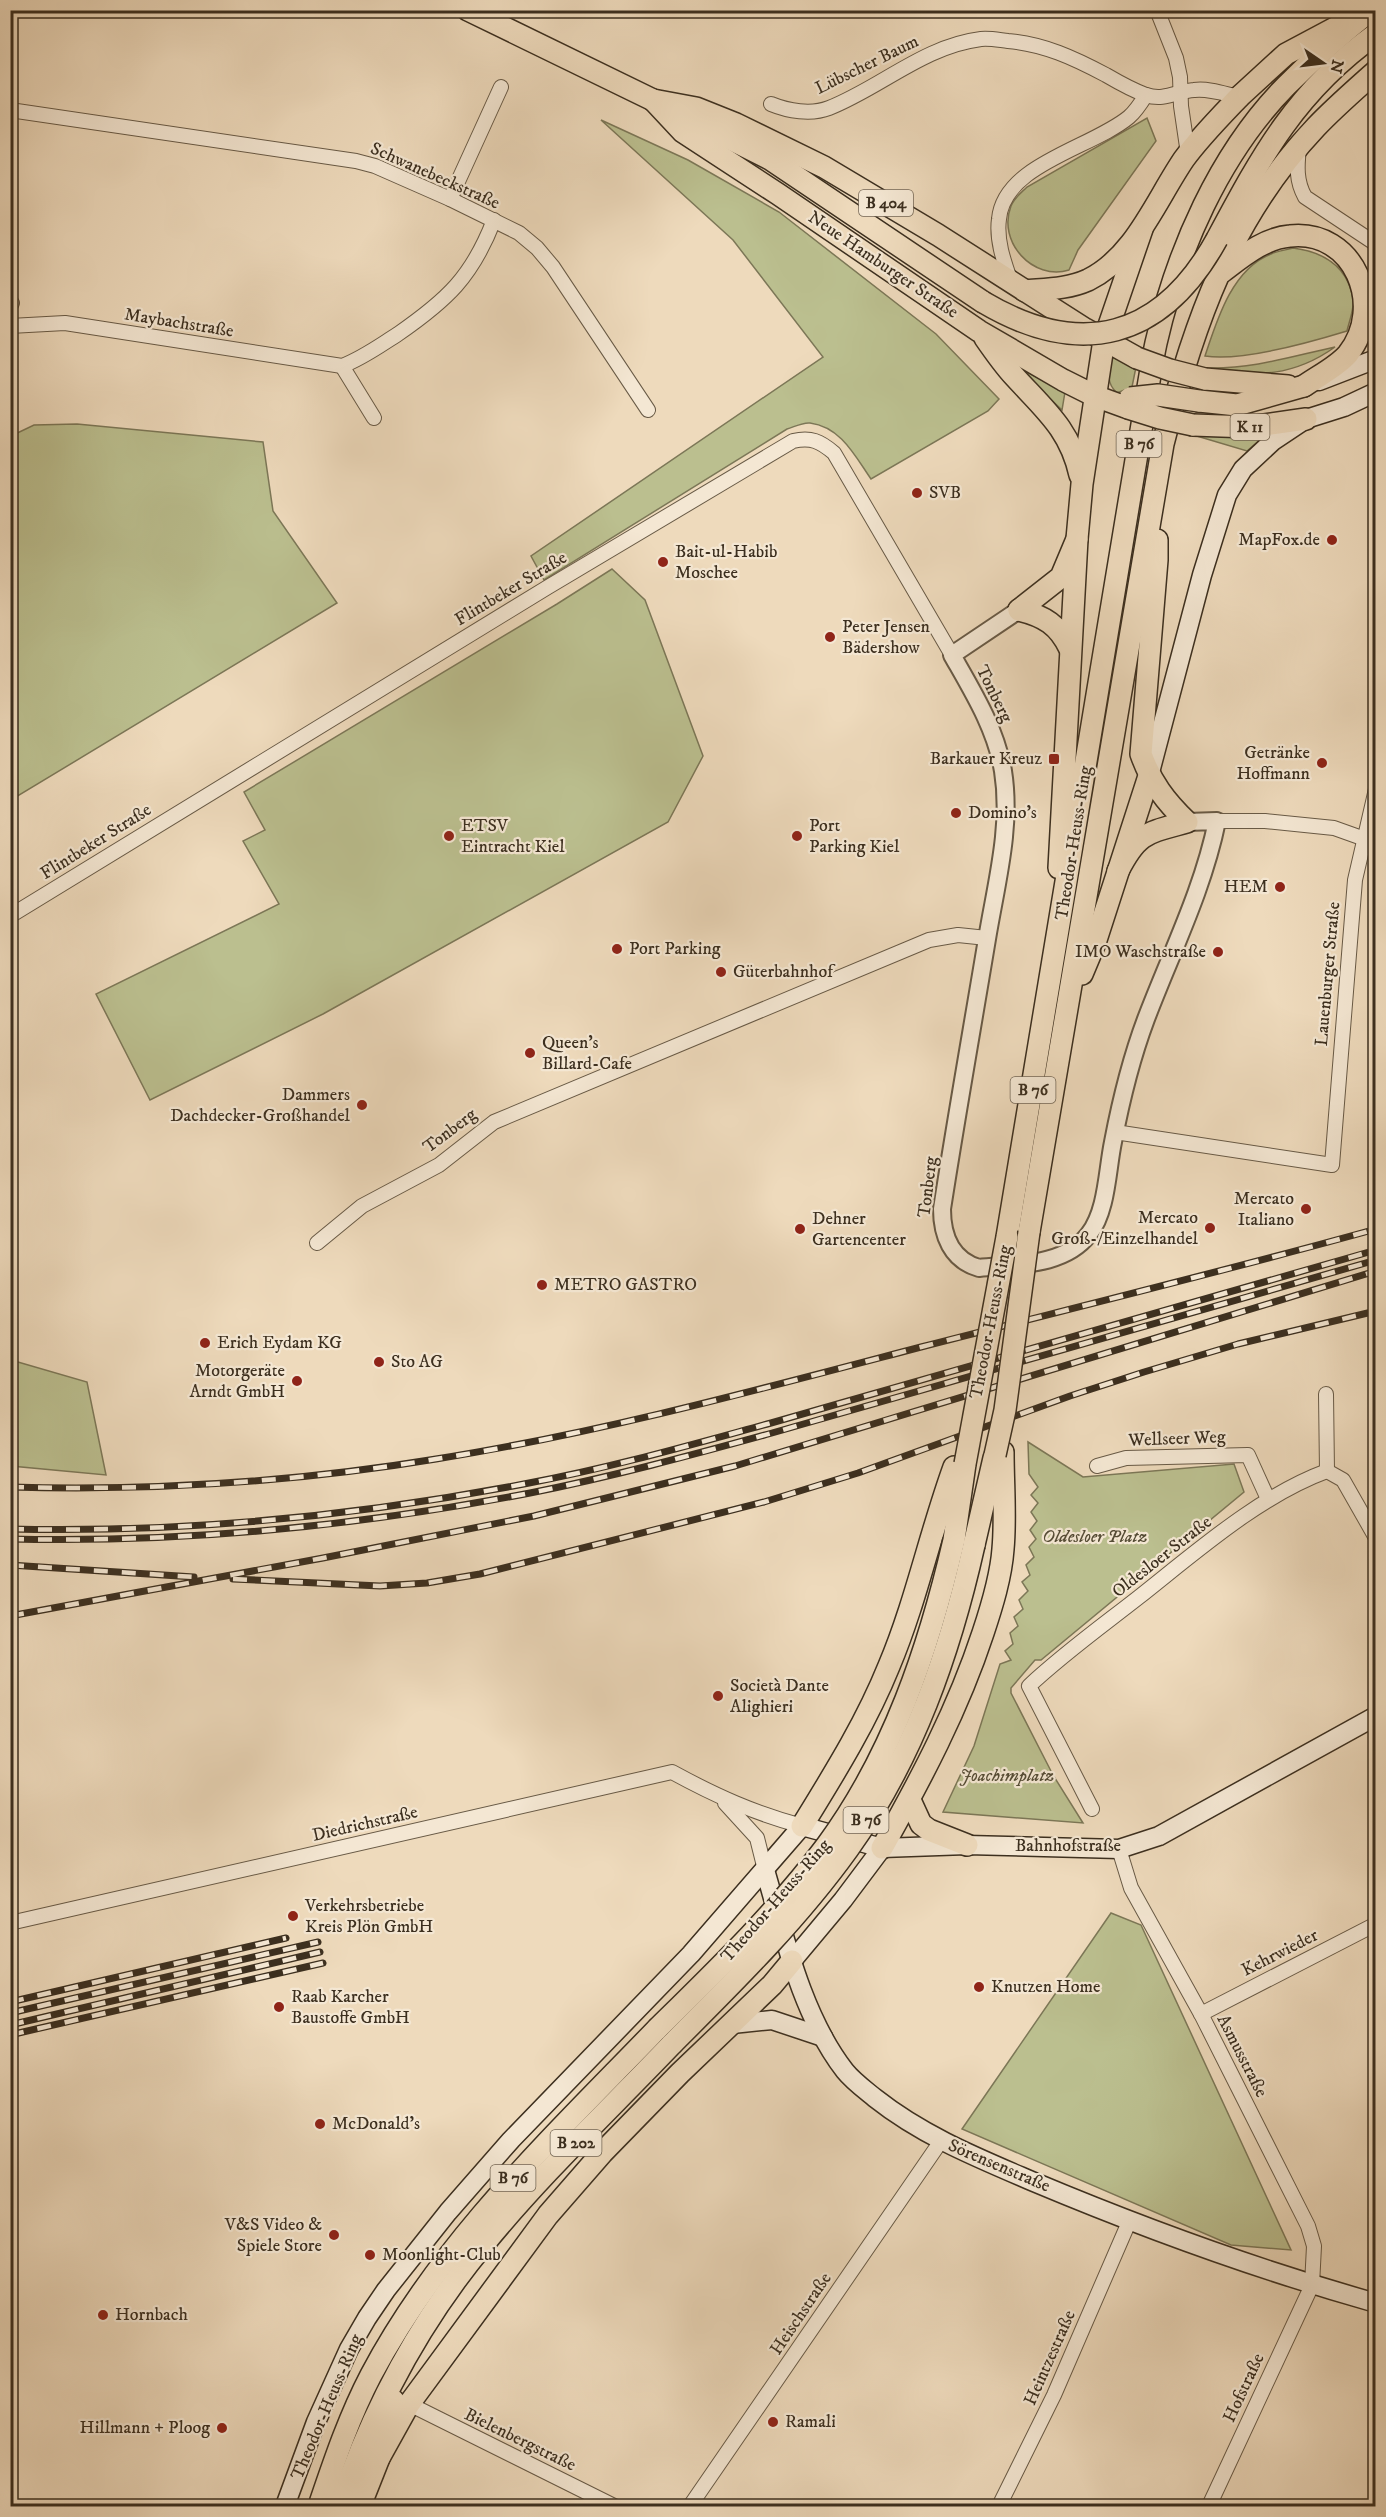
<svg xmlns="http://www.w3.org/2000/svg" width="1386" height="2517" viewBox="0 0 1386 2517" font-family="'IM FELL DW Pica',serif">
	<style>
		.green { fill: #bbbf8f; stroke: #7c7757; stroke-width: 1.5 }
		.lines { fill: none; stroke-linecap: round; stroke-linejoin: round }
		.minor-casing { stroke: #685a46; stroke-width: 16 }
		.tertiary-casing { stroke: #685a46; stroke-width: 20 }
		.secondary-casing { stroke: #3c2f1f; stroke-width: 21 }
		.primary-casing { stroke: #3c2f1f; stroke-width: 24 }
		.trunk-casing { stroke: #3c2f1f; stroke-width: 24 }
		.minor { stroke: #f4e7d3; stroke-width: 14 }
		.tertiary { stroke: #f4e7d3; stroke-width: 16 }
		.secondary { stroke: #f4e7d3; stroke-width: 18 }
		.primary { stroke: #eedabc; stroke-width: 21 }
		.trunk { stroke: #eedabc; stroke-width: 21 }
		.rail-casing { stroke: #3c2f1f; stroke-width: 7 }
		.rail { stroke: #f4e7d3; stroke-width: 4.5; stroke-dasharray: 14; stroke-linecap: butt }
		.primary-bridge-casing { stroke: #3c2f1f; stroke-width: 24; stroke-linecap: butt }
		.trunk-bridge-casing { stroke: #3c2f1f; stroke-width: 24; stroke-linecap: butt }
		.primary-bridge { stroke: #eedabc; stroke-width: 21 }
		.trunk-bridge { stroke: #eedabc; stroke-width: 21 }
		.poi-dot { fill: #8f2418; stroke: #f4e7d3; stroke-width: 2 }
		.labels { text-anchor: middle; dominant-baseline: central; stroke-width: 4.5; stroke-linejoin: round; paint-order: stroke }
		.shield { fill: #f4e7d3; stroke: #736655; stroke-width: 1.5 }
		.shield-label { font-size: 16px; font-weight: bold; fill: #3c2f1f }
		.street-label { font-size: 18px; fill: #3c2f1f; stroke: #f4e7d3 }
		.poi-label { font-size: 18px; fill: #3c2f1f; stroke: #f4e7d3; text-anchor: start }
		.park-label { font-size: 18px; font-style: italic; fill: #554c35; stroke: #f4e7d3 }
	</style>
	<rect width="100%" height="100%" fill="#eedabc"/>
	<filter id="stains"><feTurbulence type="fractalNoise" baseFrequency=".00333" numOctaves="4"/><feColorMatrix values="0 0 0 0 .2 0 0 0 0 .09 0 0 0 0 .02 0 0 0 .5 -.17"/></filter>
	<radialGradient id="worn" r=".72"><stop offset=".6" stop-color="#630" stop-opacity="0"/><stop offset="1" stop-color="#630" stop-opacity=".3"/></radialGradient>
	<g class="green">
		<path d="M1147 118 1156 141 1078 250 1069 270C1033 281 997 242 1011 206 1014 198 1021 193 1027 187Z"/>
		<path d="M601 120 688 160 779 212 936 334 999 399 988 411 871 479C855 456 841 427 810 423 803 422 794 427 787 429L544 580 531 556 823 357 733 240Z"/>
		<path d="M1293 248C1324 252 1347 266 1353 298 1355 307 1349 322 1347 331 1311 342 1241 362 1205 356 1217 320 1232 269 1271 254 1278 251 1286 250 1293 248Z"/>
		<path d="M1335 347C1293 377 1258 376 1208 371V368C1253 369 1293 356 1335 347Z"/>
		<path d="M1112 357 1136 367 1132 387 1117 393C1105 382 1109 371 1112 357Z"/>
		<polygon points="1025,371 1065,392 1062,410 1024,374"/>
		<polygon points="77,424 263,442 273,511 337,603 11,800 11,436 34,425"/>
		<polygon points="1190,434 1260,435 1262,438 1247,451"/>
		<polygon points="612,569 645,600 703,756 668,822 323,1014 150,1100 96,994 279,904 243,841 265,830 244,792 557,604"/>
		<polygon points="11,1360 87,1382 106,1475 11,1466"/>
		<polygon points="1028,1442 1083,1477 1234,1464 1244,1492 1041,1660 1035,1660 1011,1688 1011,1693 1053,1775 1083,1823 943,1812 974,1746 1000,1664 1011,1660 1005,1651 1013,1644 1010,1633 1018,1626 1014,1617 1023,1609 1019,1600 1028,1591 1022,1582 1030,1575 1026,1565 1034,1557 1029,1547 1036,1539 1030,1530 1037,1521 1031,1512 1038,1503 1031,1495 1038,1487 1029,1474"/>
		<polygon points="1111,1913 1141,1925 1291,2250 1231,2245 962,2129"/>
	</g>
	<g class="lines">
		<g class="minor-casing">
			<g id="minor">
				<polyline points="1157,10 1176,58 1180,77 1181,106 1187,147 1186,155"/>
				<path d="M771 104C788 111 811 115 829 108 880 88 924 46 981 39 989 38 999 40 1008 41 1044 44 1074 58 1106 75 1118 82 1132 90 1146 95 1165 101 1177 91 1194 90 1209 88 1225 94 1239 97"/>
				<polyline points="10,110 356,161 375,166 450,199 519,233 537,248 553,267 648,410"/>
				<path d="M1299 148C1297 166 1296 181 1305 197L1376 244"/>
				<polyline points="450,199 501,87"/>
				<path d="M1011 282C1004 262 996 240 999 219 1004 164 1092 148 1129 117 1136 111 1141 103 1146 95"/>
				<polyline points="10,307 12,303"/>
				<path d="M10 326 65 323 342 366C363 358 379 346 398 334 447 300 472 277 494 220"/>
				<polyline points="342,366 374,418"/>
				<polyline points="1217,821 1265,821 1334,828 1376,843"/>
				<path d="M10 916 548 587 793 441C811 437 820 441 834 453L952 655"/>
				<polyline points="1115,1132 1332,1165 1355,880 1376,789"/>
				<polyline points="317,1243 362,1206 439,1165 494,1122 929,940 958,935 987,938"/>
				<polyline points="1326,1394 1327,1471"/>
				<polyline points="1097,1466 1126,1458 1248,1455 1268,1499"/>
				<polyline points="1327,1471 1343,1480 1376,1538"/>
				<polyline points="725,1803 757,1838 765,1870"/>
				<path d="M1092 1809 1029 1686C1063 1654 1102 1626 1139 1597 1196 1552 1259 1496 1327 1471"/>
				<polyline points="1119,1849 1131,1888 1201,2014 1308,2226 1314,2246 1312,2285 1209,2506"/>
				<path d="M10 1923 672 1772C716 1796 754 1813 802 1826"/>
				<polyline points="1201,2014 1376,1924"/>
				<polyline points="409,2404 614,2506"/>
				<polyline points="690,2506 941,2141"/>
				<polyline points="999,2506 1054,2395 1129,2222"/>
			</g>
		</g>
		<g class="tertiary-casing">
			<path id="tertiary" d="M1019 610 952 655C973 692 996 729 1003 771 1012 827 996 884 987 939 972 1029 956 1119 942 1209 942 1235 951 1260 979 1268 1015 1264 1064 1267 1089 1234 1107 1211 1107 1171 1113 1142 1121 1100 1131 1059 1146 1019 1171 953 1203 890 1217 821L1187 822"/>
		</g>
		<g class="secondary-casing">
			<g id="secondary">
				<polyline points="1319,381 1376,359"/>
				<polyline points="1149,776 1202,575 1227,495 1243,469 1273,441 1306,419 1344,407 1376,392"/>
				<path d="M765 1870C784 1935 802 2016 845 2071 853 2081 864 2089 875 2098 923 2136 978 2158 1034 2182 1146 2229 1259 2270 1376 2303"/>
				<polyline points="792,1961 843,1900 882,1848"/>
				<polyline points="732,2024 772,2020 823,2037"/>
				<polyline points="285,2506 316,2422 349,2349 367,2318 386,2290 448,2212 511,2140 691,1954 802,1826 882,1848 967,1845 1119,1849 1159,1836 1376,1716"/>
			</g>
		</g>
		<g class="primary-casing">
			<g id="primary">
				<polyline points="468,10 653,100 696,108 736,124 824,167 938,235 1085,329 1137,358"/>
				<polyline points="655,102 683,132 778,194 979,331 1063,380 1095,396 1128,408"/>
				<path d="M1025 291C1046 289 1068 289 1088 280 1135 257 1156 200 1184 159 1200 137 1220 117 1239 97"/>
				<path d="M985 338C994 351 1003 364 1014 376 1044 409 1070 429 1080 475"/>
				<polyline points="1205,379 1288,386"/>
				<polyline points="1199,401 1237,405 1304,386"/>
				<polyline points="1193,425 1250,427 1306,419"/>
				<polyline points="1019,610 1061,577 1077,539 1082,484 1104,340 1142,229"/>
				<polyline points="360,2506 379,2458 409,2404 548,2215 602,2153 680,2073 772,1985 792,1961"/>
			</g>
		</g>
		<g class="trunk-casing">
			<g id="trunk">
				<polyline points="1239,97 1286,54 1348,21"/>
				<polyline points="653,100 770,159 983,302"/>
				<path d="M1217 239C1262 155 1296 91 1376 34"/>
				<path d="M1222 272C1242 257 1264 238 1290 236 1354 229 1386 306 1348 354 1337 367 1318 376 1304 386"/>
				<path d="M1019 610C1044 616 1059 625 1070 649"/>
				<polyline points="1059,868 1077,539"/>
				<path d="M1118 871C1138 832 1147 833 1187 822 1165 801 1151 782 1141 754L1157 560V540"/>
				<polyline points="1082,974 1095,943 1149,776"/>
				<path d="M1029 1232 1163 444C1193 325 1230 218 1316 127 1335 107 1356 89 1376 71"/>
				<path d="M1007 1237 1139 442C1145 409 1149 376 1156 343 1177 251 1219 154 1286 86 1312 60 1342 33 1371 10"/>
				<polyline points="954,1540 965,1464"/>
				<polyline points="974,1545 994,1458"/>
				<polyline points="910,1800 921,1824 929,1830 967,1845"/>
				<path d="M802 1826C834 1774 866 1723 889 1666 916 1602 930 1533 954 1467"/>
				<path d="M882 1848C921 1779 958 1709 983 1633 992 1606 1001 1577 1003 1549 1006 1517 1003 1484 1003 1452"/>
				<polyline points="379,2458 394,2401"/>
				<path d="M319 2506C334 2462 349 2417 371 2375 442 2241 553 2137 657 2029"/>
				<path d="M340 2506C372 2411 420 2321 484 2244 542 2173 609 2110 672 2044"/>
			</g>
		</g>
		<use href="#minor" class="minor"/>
		<use href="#tertiary" class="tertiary"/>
		<use href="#secondary" class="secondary"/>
		<use href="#primary" class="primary"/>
		<use href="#trunk" class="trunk"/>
		<g class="rail-casing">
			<g id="rail">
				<path d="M10 1487C153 1491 296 1482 436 1459 600 1433 761 1389 921 1347 1073 1308 1225 1271 1376 1229"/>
				<path d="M10 1529C184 1533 358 1516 529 1483 610 1468 690 1445 771 1423L1376 1250"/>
				<path d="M10 1539C184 1543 359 1526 530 1493 611 1477 692 1455 772 1433L1376 1260"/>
				<polyline points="10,1565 194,1577"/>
				<polyline points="233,1579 380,1586 427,1583 480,1574 764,1502 858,1473 1070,1396 1144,1372 1238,1344 1376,1311"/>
				<polyline points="10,1616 323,1558 534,1516 735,1466 1376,1271"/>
				<polyline points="10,2002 286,1938"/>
				<polyline points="10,2013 318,1942"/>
				<polyline points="10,2025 320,1952"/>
				<polyline points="10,2035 323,1963"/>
			</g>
		</g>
		<use href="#rail" class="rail"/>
		<g class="primary-bridge-casing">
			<g id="primary-bridge">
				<polyline points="1137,358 1170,370 1205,379"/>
				<polyline points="1130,398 1158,395 1199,401"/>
				<polyline points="1128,408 1160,418 1193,425"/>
			</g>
		</g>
		<g class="trunk-bridge-casing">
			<g id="trunk-bridge">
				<path d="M983 302C1081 360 1162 339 1217 239"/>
				<polyline points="995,1455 1005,1410 1029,1232"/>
				<polyline points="965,1464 1007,1237"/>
				<path d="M657 2029C717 1970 777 1912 827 1845 893 1755 929 1648 954 1540"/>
				<path d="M672 2044C734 1982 797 1920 848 1849 913 1759 950 1652 974 1545"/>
			</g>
		</g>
		<use href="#primary-bridge" class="primary-bridge"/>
		<use href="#trunk-bridge" class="trunk-bridge"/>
	</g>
	<g class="poi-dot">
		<circle cx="917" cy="493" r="6"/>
		<circle cx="1332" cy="540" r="6"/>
		<circle cx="663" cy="562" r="6"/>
		<circle cx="830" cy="637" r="6"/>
		<rect x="1048" y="753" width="12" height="12" rx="3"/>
		<circle cx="1322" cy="763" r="6"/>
		<circle cx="956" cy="813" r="6"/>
		<circle cx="449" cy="836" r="6"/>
		<circle cx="797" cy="836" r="6"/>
		<circle cx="1280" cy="887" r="6"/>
		<circle cx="617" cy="949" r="6"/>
		<circle cx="1218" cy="952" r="6"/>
		<circle cx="721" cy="972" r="6"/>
		<circle cx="530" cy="1053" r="6"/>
		<circle cx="362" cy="1105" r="6"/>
		<circle cx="1306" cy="1209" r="6"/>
		<circle cx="1210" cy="1228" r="6"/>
		<circle cx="800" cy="1229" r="6"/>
		<circle cx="542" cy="1285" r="6"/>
		<circle cx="205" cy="1343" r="6"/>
		<circle cx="379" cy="1362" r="6"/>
		<circle cx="297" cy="1381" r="6"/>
		<circle cx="718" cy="1696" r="6"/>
		<circle cx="293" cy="1916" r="6"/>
		<circle cx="979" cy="1987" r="6"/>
		<circle cx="279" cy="2007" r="6"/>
		<circle cx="320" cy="2124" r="6"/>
		<circle cx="334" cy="2235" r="6"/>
		<circle cx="370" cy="2255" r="6"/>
		<circle cx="103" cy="2315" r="6"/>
		<circle cx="773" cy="2422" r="6"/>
		<circle cx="222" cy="2428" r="6"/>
	</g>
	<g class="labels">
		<g class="shield">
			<rect x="859" y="190" width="54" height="26" rx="4.5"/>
			<rect x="1230.5" y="414" width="39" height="26" rx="4.5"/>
			<rect x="1116.5" y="431" width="45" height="26" rx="4.5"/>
			<rect x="1010.5" y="1077" width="45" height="26" rx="4.5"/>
			<rect x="843.5" y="1807" width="45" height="26" rx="4.5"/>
			<rect x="550.5" y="2130" width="51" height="26" rx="4.5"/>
			<rect x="490.5" y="2165" width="45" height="26" rx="4.5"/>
		</g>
		<g class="shield-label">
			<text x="886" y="203">B 404</text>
			<text x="1250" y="427">K 11</text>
			<text x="1139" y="444">B 76</text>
			<text x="1033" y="1090">B 76</text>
			<text x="866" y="1820">B 76</text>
			<text x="576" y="2143">B 202</text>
			<text x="513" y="2178">B 76</text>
		</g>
		<g class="street-label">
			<text transform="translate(867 65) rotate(-26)">Lübscher Baum</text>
			<text transform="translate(435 176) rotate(24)">Schwanebeckstraße</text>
			<text transform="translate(883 265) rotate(34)">Neue Hamburger Straße</text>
			<text transform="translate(179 323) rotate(9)">Maybachstraße</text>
			<text transform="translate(511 589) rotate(-31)">Flintbeker Straße</text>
			<text transform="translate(994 694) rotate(64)">Tonberg</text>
			<text transform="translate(96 842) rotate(-32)">Flintbeker Straße</text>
			<text transform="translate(1074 843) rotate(-81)">Theodor-Heuss-Ring</text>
			<text transform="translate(1328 974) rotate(-85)">Lauenburger Straße</text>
			<text transform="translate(450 1131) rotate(-37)">Tonberg</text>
			<text transform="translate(928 1187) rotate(-83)">Tonberg</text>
			<text transform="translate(991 1322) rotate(-79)">Theodor-Heuss-Ring</text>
			<text transform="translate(1177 1439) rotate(-2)">Wellseer Weg</text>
			<text transform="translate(1162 1557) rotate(-38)">Oldesloer Straße</text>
			<text transform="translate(365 1824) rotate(-13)">Diedrichstraße</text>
			<text x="1068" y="1846">Bahnhofstraße</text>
			<text transform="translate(776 1901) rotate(-49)">Theodor-Heuss-Ring</text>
			<text transform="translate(1280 1953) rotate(-27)">Kehrwieder</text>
			<text transform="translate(1242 2056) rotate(63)">Asmusstraße</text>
			<text transform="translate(999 2166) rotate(23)">Sörensenstraße</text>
			<text transform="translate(801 2314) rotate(-56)">Heischstraße</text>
			<text transform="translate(1050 2358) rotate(-66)">Heintzestraße</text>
			<text transform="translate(1244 2388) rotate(-65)">Hofstraße</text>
			<text transform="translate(327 2407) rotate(-67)">Theodor-Heuss-Ring</text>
			<text transform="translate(520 2440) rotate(26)">Bielenbergstraße</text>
		</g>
		<g class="poi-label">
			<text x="929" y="493">SVB</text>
			<text x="1320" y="540" text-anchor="end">MapFox.de</text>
			<text x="675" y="552">Bait-ul-Habib<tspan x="675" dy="21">Moschee</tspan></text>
			<text x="842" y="627">Peter Jensen<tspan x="842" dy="21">Bädershow</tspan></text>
			<text x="1310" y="753" text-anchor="end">Getränke<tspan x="1310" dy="21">Hoffmann</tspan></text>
			<text x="1042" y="759" text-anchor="end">Barkauer Kreuz</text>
			<text x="968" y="813">Domino's</text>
			<text x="461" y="826">ETSV<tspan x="461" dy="21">Eintracht Kiel</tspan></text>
			<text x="809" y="826">Port<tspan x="809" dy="21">Parking Kiel</tspan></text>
			<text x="1268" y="887" text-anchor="end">HEM</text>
			<text x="629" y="949">Port Parking</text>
			<text x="1206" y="952" text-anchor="end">IMO Waschstraße</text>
			<text x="733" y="972">Güterbahnhof</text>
			<text x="542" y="1043">Queen's<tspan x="542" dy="21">Billard-Cafe</tspan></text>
			<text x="350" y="1095" text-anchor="end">Dammers<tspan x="350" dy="21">Dachdecker-Großhandel</tspan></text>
			<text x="1294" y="1199" text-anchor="end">Mercato<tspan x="1294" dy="21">Italiano</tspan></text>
			<text x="1198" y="1218" text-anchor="end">Mercato<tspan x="1198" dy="21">Groß-/Einzelhandel</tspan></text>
			<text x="812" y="1219">Dehner<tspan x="812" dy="21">Gartencenter</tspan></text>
			<text x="554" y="1285">METRO GASTRO</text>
			<text x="217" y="1343">Erich Eydam KG</text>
			<text x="391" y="1362">Sto AG</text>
			<text x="285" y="1371" text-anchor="end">Motorgeräte<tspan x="285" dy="21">Arndt GmbH</tspan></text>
			<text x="730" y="1686">Società Dante<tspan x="730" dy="21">Alighieri</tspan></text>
			<text x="305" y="1906">Verkehrsbetriebe<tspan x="305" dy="21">Kreis Plön GmbH</tspan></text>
			<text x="991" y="1987">Knutzen Home</text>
			<text x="291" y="1997">Raab Karcher<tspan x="291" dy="21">Baustoffe GmbH</tspan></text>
			<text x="332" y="2124">McDonald's</text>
			<text x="322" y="2225" text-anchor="end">V&amp;S Video &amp;<tspan x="322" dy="21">Spiele Store</tspan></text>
			<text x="382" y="2255">Moonlight-Club</text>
			<text x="115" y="2315">Hornbach</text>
			<text x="785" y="2422">Ramali</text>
			<text x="210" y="2428" text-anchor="end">Hillmann + Ploog</text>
		</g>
		<g class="park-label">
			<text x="1095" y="1537">Oldesloer Platz</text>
			<text x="1007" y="1776">Joachimplatz</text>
		</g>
	</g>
	<rect width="1386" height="2517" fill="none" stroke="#eedabc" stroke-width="36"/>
	<rect x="12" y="12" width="1362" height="2493" fill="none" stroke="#3c2f1f" stroke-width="3"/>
	<rect x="18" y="18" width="1350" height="2481" fill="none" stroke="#3c2f1f" stroke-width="1.5"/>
	<g transform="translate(1323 63) rotate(104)" stroke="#f4e7d3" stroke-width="4.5" paint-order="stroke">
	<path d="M0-4.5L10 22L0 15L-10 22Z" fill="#3c2f1f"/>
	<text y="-9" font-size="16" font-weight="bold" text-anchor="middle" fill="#3c2f1f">N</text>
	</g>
	<rect width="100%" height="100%" filter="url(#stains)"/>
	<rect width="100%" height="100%" fill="url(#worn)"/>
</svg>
